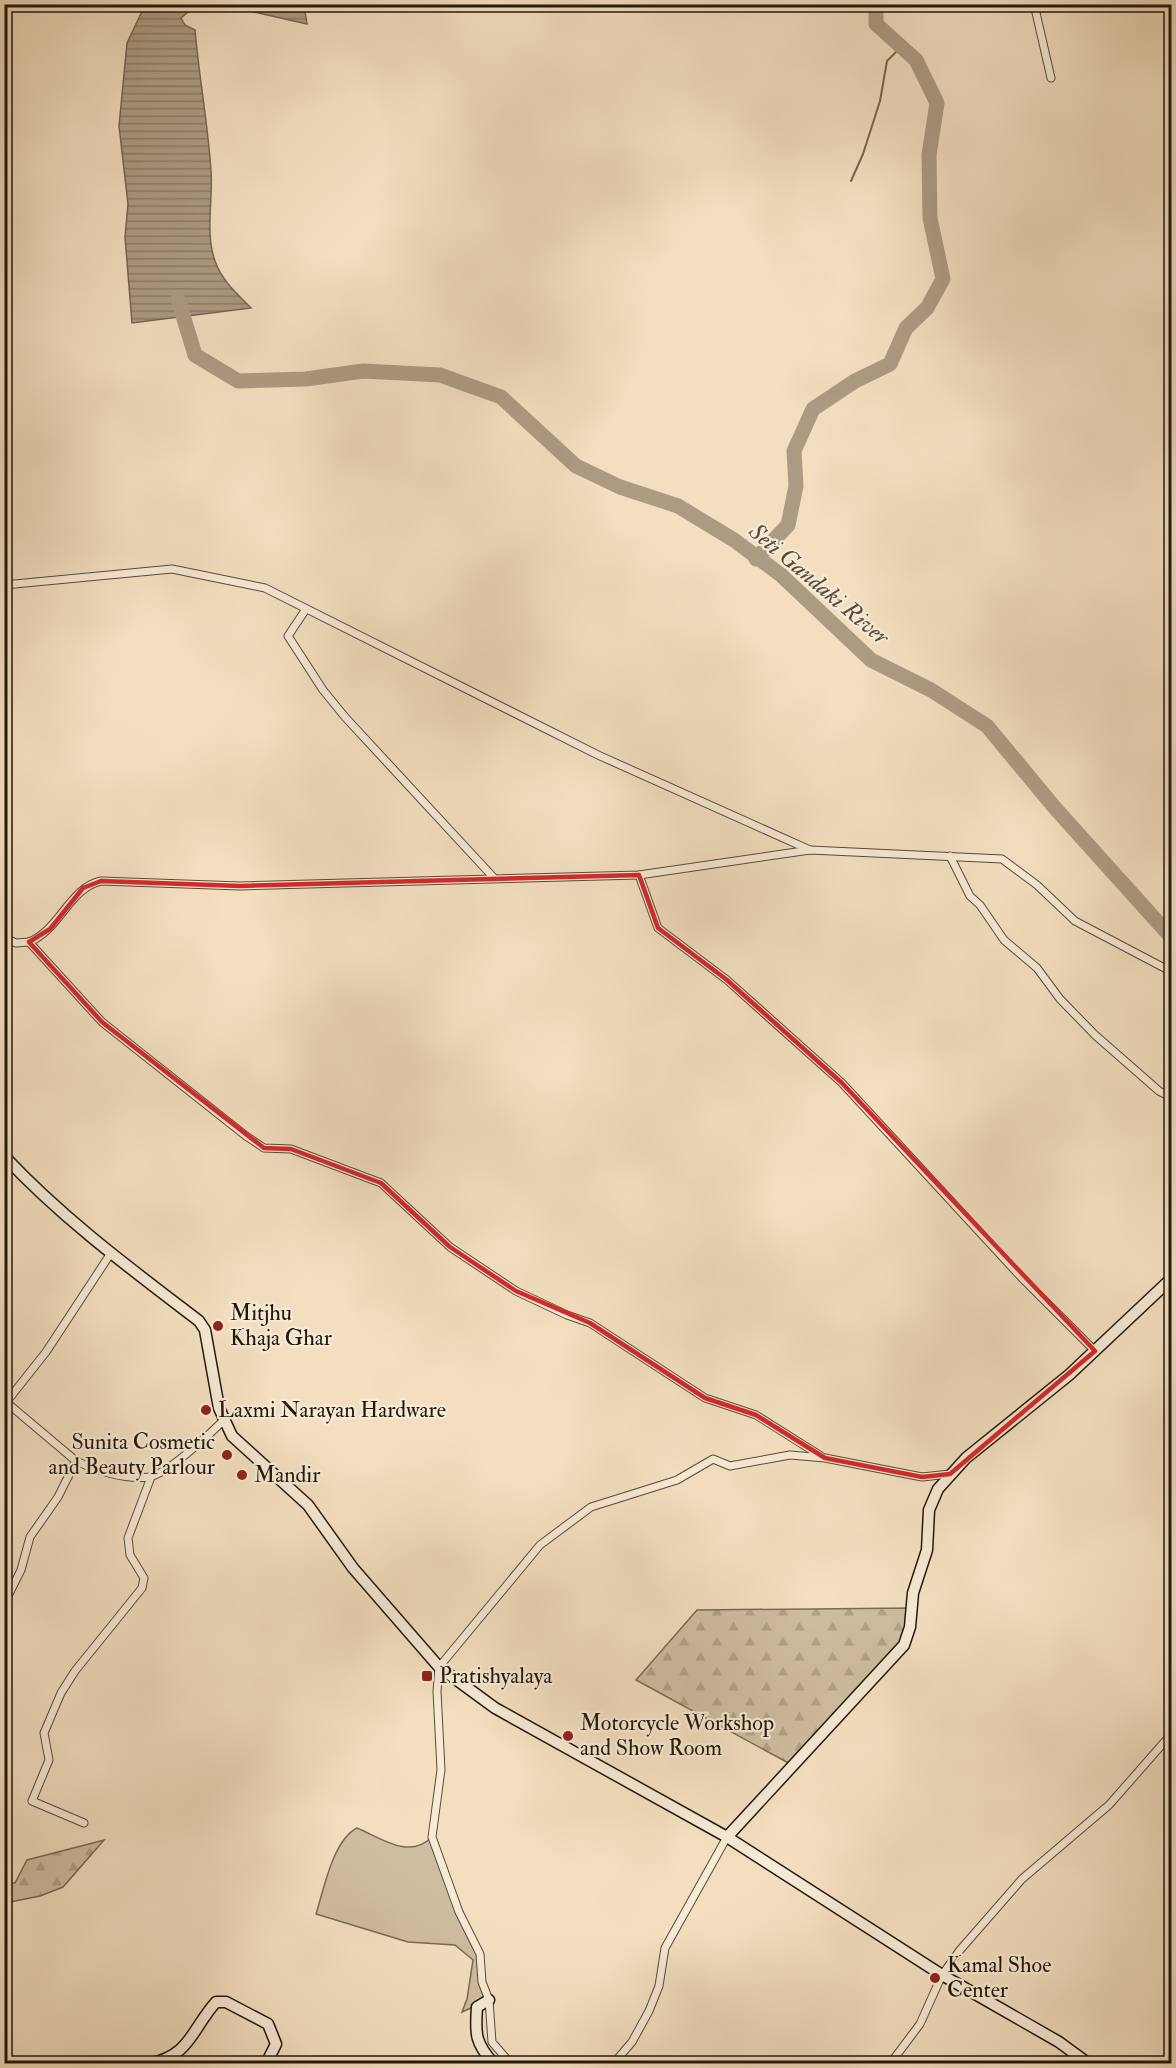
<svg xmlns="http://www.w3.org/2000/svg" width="1176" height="2068" viewBox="0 0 1176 2068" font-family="'IM FELL Double Pica',serif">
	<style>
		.green { fill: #cfbda1; stroke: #786a56; stroke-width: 1.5 }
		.forest { fill: url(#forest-firs); stroke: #786a56; stroke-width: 1.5 }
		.water { fill: url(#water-rules); stroke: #746753; stroke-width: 1.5 }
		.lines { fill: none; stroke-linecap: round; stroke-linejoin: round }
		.stream { stroke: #746753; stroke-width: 2 }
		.river { stroke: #ac9b83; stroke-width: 15 }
		.street-casing { stroke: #564a39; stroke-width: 9 }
		.secondary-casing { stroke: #21180c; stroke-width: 13 }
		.street { stroke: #f7ead6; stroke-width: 7 }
		.secondary { stroke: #f7ead6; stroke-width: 10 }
		.marked { fill: none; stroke: #d62828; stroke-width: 4.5; stroke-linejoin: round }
		.poi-dot { fill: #8f2418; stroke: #f7ead6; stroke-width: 2 }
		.labels { text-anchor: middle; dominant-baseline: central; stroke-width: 4.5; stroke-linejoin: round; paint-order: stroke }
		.poi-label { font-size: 22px; fill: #21180c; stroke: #f7ead6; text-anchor: start }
		.water-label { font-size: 24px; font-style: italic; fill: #594c3c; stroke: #f7ead6 }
	</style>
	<defs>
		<pattern id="forest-firs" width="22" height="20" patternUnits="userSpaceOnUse" patternTransform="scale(1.5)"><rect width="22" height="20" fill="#cfbda1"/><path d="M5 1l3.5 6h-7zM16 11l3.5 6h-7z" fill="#b1a289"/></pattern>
		<pattern id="water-rules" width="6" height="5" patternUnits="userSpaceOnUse" patternTransform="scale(1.5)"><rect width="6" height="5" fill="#ac9b83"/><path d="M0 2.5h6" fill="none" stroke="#8c7d6a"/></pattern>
	</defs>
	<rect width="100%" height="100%" fill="#f3dfc0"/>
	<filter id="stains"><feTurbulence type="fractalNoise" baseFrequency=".00333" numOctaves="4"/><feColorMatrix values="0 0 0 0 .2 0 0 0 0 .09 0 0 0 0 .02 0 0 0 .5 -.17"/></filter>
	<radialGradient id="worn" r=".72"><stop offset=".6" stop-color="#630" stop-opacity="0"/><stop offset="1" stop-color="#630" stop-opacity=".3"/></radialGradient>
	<path class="green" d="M357 1828C381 1838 409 1860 432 1837L480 1954 489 2000 462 2012 467 1999 473 1960 455 1945 408 1942 316 1914C324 1889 333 1840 357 1828Z"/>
	<g class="forest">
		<polygon points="911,1608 908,1636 792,1765 636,1680 697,1610"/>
		<polygon points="104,1840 63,1887 40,1896 5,1903 5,1883 15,1883 27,1860"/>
	</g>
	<g class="water">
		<polygon points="236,4 304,5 307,24 236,8"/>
		<path d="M145 5H190L188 12 181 18 185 25 195 30C199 77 208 124 211 171 213 201 205 233 215 261 222 281 237 294 251 308L132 323 125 237 128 204 119 126 127 43Z"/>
	</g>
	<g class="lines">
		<polyline class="stream" points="851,181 863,154 880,101 887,61 901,47"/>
		<g class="river">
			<polyline points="178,299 195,355 238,381 306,379 363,371 440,375 501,397 576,466 620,487 678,506 734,540 781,575 871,660 931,690 987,726 1055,808 1172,938"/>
			<polyline points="756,559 788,525 796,486 794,451 813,409 855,381 890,364 906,328 927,308 943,279 930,218 929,155 937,103 916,60 876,24 876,4"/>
		</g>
		<g class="street-casing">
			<g id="street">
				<polyline points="1034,4 1051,78"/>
				<polyline points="4,585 172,569 265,588 598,755 810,850"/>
				<polyline points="306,609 288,636 323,690 345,717 494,878"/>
				<polyline points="950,856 970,896 980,905 1004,940 1037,968 1060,999 1095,1035 1159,1091 1172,1098"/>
				<polyline points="639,875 658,928 727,980 842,1083 1021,1277 1095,1351"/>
				<polyline points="4,938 16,943 29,942 102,1022 246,1136 264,1148 291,1149 381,1183 450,1247 516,1291 567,1315 590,1323 705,1398 756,1415 821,1456"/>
				<path d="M29 942C60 930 69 888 101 881L240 886 639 875 810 850 1002 859 1037 885 1075 921 1172 972"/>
				<polyline points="6,1402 76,1461"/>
				<polyline points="4,1405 46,1352 111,1253"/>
				<path d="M4 1604 21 1570 30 1537 58 1497 76 1461C98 1471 124 1480 149 1477 167 1474 209 1435 223 1421"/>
				<polyline points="84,1823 32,1801 49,1760 44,1733 61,1693 75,1671 142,1588 144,1578 130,1555 128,1538 151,1477"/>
				<polyline points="511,2064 492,2042 489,2000 482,1982 480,1954 459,1912 432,1837 441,1770 437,1691 439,1667 540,1545 591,1507 677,1480 713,1459 730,1466 790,1455 825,1458 922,1477 950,1474"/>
				<polyline points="613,2064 632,2042 649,2011 659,1986 665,1948 727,1837"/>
				<polyline points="890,2064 920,2024 942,1975 960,1950 1022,1879 1109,1805 1167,1739"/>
			</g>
		</g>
		<g class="secondary-casing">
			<g id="secondary">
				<path d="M4 1156C63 1219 131 1269 199 1321L205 1330 219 1408 232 1436 308 1505 353 1568 439 1667 495 1708 727 1837 942 1975 1059 2042 1089 2064"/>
				<polyline points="727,1837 904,1645 910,1627 913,1593 927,1550 929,1510 938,1489 966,1458 1069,1375 1172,1278"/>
				<path d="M489 2000 477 2007C475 2034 475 2043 494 2064"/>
				<path d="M149 2064C191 2055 191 2030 216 2002H226L268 2024 276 2044 266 2064"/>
			</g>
		</g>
		<use href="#street" class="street"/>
		<use href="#secondary" class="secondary"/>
	</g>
	<path class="marked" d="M639 875 658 928 727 980 842 1083 1095 1351 950 1474 922 1477 825 1458 756 1415 705 1398 590 1323 516 1291 450 1247 381 1183 291 1149 264 1148 102 1022 29 942 50 929 83 888 101 881 240 886Z"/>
	<g class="poi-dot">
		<circle cx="218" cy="1326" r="6"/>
		<circle cx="206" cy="1410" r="6"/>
		<circle cx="227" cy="1455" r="6"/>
		<circle cx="242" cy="1475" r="6"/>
		<rect x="421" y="1670" width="12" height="12" rx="3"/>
		<circle cx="568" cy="1736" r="6"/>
		<circle cx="935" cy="1978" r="6"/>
	</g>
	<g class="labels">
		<g class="poi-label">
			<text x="230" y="1313">Mitjhu<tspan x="230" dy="25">Khaja Ghar</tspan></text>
			<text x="218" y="1410">Laxmi Narayan Hardware</text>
			<text x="215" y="1442" text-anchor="end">Sunita Cosmetic<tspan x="215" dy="25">and Beauty Parlour</tspan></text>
			<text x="254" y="1475">Mandir</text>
			<text x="439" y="1676">Pratishyalaya</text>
			<text x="580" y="1723">Motorcycle Workshop<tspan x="580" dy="25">and Show Room</tspan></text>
			<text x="947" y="1965">Kamal Shoe<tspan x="947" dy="25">Center</tspan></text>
		</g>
		<g class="water-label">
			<text transform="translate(819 584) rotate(40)">Seti Gandaki River</text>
		</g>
	</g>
	<rect width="1176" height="2068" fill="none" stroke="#f3dfc0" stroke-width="24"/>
	<rect x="6" y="6" width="1164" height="2056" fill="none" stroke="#21180c" stroke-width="3"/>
	<rect x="12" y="12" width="1152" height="2044" fill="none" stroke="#21180c" stroke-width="1.5"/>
	<rect width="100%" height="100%" filter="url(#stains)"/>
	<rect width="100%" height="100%" fill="url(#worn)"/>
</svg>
